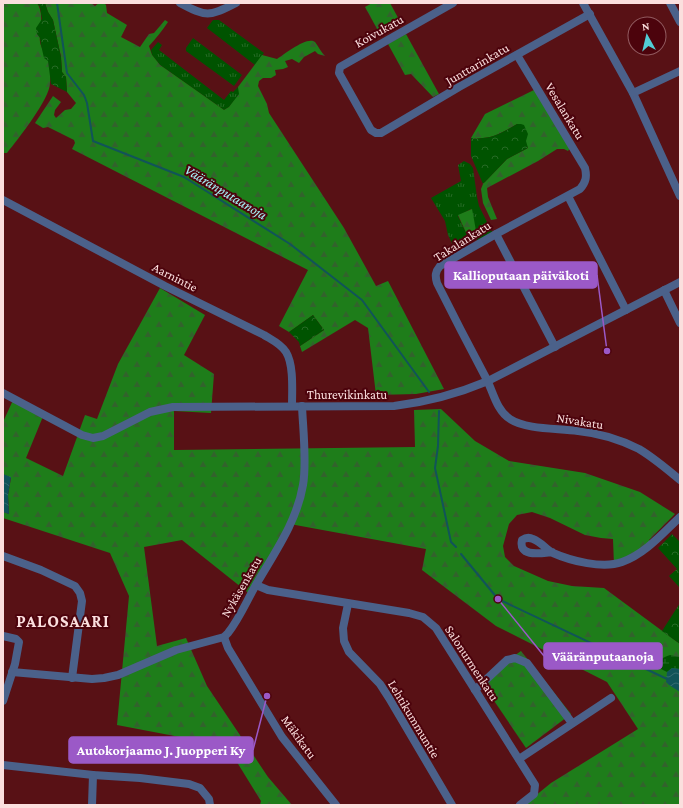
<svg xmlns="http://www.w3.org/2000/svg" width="683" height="808" viewBox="0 0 683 808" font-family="'Crimson Pro',serif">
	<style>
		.grass { fill: url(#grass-tufts) }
		.forest { fill: url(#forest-firs) }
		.wetland { fill: url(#wetland-marsh) }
		.park { fill: url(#park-crowns) }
		.water { fill: url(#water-waves) }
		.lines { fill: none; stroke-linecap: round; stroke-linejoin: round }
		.stream { stroke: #115459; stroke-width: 2 }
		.minor { stroke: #4b618a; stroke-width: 8 }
		.labels { text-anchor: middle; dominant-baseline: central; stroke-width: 4; stroke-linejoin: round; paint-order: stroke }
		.street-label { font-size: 13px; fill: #fbdfde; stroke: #4c030c }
		.water-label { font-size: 14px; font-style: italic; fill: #a6f3f9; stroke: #4c030c }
		.district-label { font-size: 17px; font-weight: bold; letter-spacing: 1px; fill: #fbdfde; stroke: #4c030c }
		.leader { fill: none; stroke: #9b59c7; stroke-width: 1.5 }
		.callout-dot { fill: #9b59c7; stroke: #4c030c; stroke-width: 1.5 }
		.callout { fill: #9b59c7; stroke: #9b59c7; stroke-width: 1.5 }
		.callout-label { font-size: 14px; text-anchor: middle; font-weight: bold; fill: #fff }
	</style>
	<defs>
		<pattern id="grass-tufts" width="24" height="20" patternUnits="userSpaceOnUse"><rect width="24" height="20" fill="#005300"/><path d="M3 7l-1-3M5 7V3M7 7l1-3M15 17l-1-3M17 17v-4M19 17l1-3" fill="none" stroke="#266b25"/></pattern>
		<pattern id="forest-firs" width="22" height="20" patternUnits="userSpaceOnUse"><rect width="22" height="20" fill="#1e7d1a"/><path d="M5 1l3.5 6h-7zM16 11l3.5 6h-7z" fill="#32632c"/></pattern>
		<pattern id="wetland-marsh" width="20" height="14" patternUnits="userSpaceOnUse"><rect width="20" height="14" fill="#005300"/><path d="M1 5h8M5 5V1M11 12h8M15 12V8" fill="none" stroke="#266b25"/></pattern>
		<pattern id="park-crowns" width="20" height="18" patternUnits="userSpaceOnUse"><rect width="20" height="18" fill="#005300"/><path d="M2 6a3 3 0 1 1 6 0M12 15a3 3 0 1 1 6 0" fill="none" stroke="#266b25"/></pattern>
		<pattern id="water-waves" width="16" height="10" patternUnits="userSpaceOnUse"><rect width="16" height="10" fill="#115459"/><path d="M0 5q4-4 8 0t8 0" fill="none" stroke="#356c70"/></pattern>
	</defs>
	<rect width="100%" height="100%" fill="#581115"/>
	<g class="grass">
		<polygon points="213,20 219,20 264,53 255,65 207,28"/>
		<polygon points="193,38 242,75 234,86 186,51 186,48"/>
		<polygon points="158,42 162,45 159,50 224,100 231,91 233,92 238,87 240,94 229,107 224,110 160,65 152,55 151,50"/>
		<polygon points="464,161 470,164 473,168 477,197 479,206 492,232 477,241 471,209 458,216 469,239 454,247 448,235 445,221 431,198 461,181 458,165"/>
	</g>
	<g class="forest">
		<path d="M3 3H37C45 15 39 29 40 42 41 48 45 53 48 59 50 65 51 76 50 83 50 99 18 139 7 153H3Z"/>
		<path d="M45 3H91L95 6 99 3H104L106 5 107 13 127 25 121 37 140 47 149 34 154 33 165 20 168 22C162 31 156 38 149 46L152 55 160 65 224 110 229 107 239 94 238 87 262 55 277 59C285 54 307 36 315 42 318 46 321 52 325 56L318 54 315 51 304 57 299 63 292 59 285 61 288 67 283 69 275 70 276 75 271 78H263L259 81 258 86 267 104 269 113 344 228 376 286 388 281 444 389 416 394 376 395 368 328 355 320 302 352 300 346 324 330 313 315 289 332 279 326 308 270 72 149 75 143 74 140 48 127 43 128 35 123 53 96 61 102 55 110 54 115 56 118 65 110 71 109 76 103 67 92 66 77 62 72 61 57 53 20 48 12Z"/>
		<polygon points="372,3 390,3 402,25 381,36 365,7"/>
		<polygon points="406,34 439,94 433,97 411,74 405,75 388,44"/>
		<path d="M534 90 570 148 568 151 564 149H557L538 161 487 188 488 197 497 219 491 220 483 203 481 189 483 184 507 159 528 148 517 124C500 134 491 140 471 138L485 114Z"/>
		<polygon points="472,209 477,236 469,239 458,215"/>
		<polygon points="160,288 205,315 184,355 214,374 211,413 174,411 174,450 415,447 414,410 441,409 475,441 509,461 585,473 640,492 675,514 649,540 653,545 614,565 613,539 601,538 585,535 550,518 532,512 517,515 509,524 503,546 505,557 514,566 548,581 572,586 604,588 680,644 680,805 524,805 551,783 638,729 607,682 496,626 422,570 426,549 290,524 251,595 182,540 144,547 157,646 186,638 207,686 268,777 292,805 260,805 261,801 227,746 117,725 129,596 110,553 3,518 3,512 9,514 8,495 11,478 3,474 3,422 14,398 44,414 26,458 63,476 85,415 97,419 118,364"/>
		<polygon points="521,651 571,714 526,748 480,680"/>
	</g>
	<path class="wetland" d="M670 655 680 657V669L672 668 667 672 659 668C659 659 662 658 670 655Z"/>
	<g class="park">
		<polygon points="37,3 45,3 48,12 53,20 61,57 62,72 66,77 67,92 51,84 48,61 44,58 41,45 40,38 37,34 36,28 42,19 40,7"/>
		<path d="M517 124H521L524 125 528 134 526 141 528 148 507 159 483 184 471 156V138C491 140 500 134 517 124Z"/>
		<polygon points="313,315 324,330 300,346 299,342 289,332"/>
		<polygon points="672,534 680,542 680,588 669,576 677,569 658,548"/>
		<polygon points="680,603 680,644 662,631"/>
	</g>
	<g class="water">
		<polygon points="3,474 11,477 8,495 9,514 3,512"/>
		<polygon points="672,668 680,669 680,692 669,685 666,682 667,672"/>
	</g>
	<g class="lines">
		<g class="stream">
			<polyline points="57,3 67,73 84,95 87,103 93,141 184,177 290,244 362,300 429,392"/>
			<polyline points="439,411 438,446 435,468 451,542 456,547"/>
			<polyline points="461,554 498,599 667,679"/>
		</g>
		<g class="minor">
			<path d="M180 3C206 17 209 17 236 3"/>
			<polyline points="453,3 340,67 339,73 371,130 376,133 381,133 459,87 590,14"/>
			<polyline points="583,3 633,93 680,196"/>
			<polyline points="670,3 680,22"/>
			<path d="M517 55 585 168C587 177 586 182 580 189L496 234 440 266C435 272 435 276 437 283 453 315 469 346 486 378 493 391 496 410 510 419 527 430 558 428 578 431 598 433 621 440 639 449 654 458 667 469 680 480"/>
			<polyline points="633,93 680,71"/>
			<polyline points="568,196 626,310"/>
			<path d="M3 200 165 286 264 335C272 340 281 344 286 352 294 365 292 391 292 406"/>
			<polyline points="496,234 555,347"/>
			<polyline points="664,290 680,323"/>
			<path d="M3 393 82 435 93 438 103 436 150 412 173 407 394 406C427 402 457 394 488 381L680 282"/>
			<path d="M552 552C542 553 518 558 522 540 525 538 529 537 533 539 541 542 546 549 553 553 571 561 603 569 622 562 645 554 663 533 680 517"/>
			<polyline points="3,556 41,570 75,586 80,593 82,601 72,678"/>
			<polyline points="256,585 268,590 409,613 423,617 436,628 535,785 534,794 520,805"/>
			<polyline points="348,604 343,628 344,641 349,652 380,684 389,698 452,805"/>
			<polyline points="3,636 16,639 19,642 15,664 3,701"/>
			<polyline points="224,637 228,648 282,737 336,805"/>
			<path d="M12 672 92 679 104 678 118 675 176 650 224 637 228 633C240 618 247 600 257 583 275 552 297 521 303 485 307 463 303 429 302 406"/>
			<polyline points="475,690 507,660 515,658 527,663 572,723"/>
			<polyline points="519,759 611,698"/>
			<polyline points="3,765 93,775 140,778 189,784 200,788 209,799 210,805"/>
			<polyline points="92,805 93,775"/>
		</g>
	</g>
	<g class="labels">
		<g class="street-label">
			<text transform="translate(379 31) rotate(-29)">Koivukatu</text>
			<text transform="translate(477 64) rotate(-30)">Junttarinkatu</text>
			<text transform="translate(565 111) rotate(59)">Vesalankatu</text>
			<text transform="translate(462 241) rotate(-32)">Takalankatu</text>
			<text transform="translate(175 277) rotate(27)">Aarnintie</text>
			<text x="347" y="394">Thurevikinkatu</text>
			<text transform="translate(580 421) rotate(9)">Nivakatu</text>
			<text transform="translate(241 587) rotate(-60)">Nykäsenkatu</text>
			<text transform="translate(472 663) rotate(57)">Salonurmenkatu</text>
			<text transform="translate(414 719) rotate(59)">Lehtikummuntie</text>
			<text transform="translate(299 737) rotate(54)">Mäkikatu</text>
		</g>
		<g class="water-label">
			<text transform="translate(226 192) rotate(31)">Vääränputaanoja</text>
		</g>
		<g class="district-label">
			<text x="63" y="621">PALOSAARI</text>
		</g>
	</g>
	<path class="leader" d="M607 351L597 275M498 599L544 656M267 696L253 750"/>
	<g class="callout-dot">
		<circle cx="607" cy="351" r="4"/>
		<circle cx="498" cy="599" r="4"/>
		<circle cx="267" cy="696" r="4"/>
	</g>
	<g class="callout">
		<rect x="445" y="262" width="152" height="26" rx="4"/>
		<rect x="544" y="643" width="118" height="26" rx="4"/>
		<rect x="69" y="737" width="184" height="26" rx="4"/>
	</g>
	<g class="callout-label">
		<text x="521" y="280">Kallioputaan päiväkoti</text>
		<text x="603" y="661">Vääränputaanoja</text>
		<text x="161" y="755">Autokorjaamo J. Juopperi Ky</text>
	</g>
	<rect width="683" height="808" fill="none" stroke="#fbdfde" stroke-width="8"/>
	<g transform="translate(647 36) rotate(352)"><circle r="19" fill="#4c030c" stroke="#925b60"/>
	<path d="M0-3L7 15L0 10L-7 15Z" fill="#52ccd5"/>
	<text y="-6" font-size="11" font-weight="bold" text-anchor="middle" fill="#fbdfde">N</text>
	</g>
</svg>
